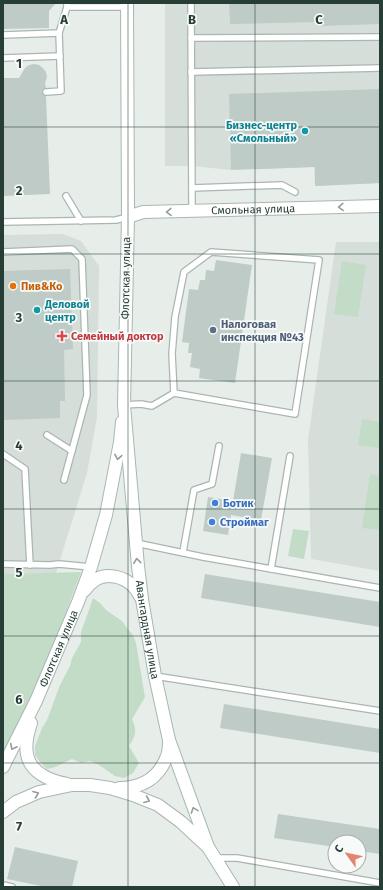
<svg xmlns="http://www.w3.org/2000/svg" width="383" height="890" viewBox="0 0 383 890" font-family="'Fira Sans',sans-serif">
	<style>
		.built { fill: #d5ded9 }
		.green { fill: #c2dcc8 }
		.building { fill: #bfcbc6 }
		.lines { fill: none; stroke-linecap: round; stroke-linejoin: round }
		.service-casing { stroke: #aab6b1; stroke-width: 8 }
		.tertiary-casing { stroke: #aab6b1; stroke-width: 14 }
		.secondary-casing { stroke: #a6b8b1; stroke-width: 14 }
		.service { stroke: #fff; stroke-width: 5.5 }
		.tertiary { stroke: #fff; stroke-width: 12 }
		.secondary { stroke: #fff; stroke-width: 12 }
		.oneway { stroke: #939e9b }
		.grid { fill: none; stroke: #273e37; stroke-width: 1; stroke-opacity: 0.55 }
		.culture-dot { fill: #0f9aa8; stroke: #f7faf9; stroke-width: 1.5 }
		.food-dot { fill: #e8710a; stroke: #f7faf9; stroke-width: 1.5 }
		.service-dot { fill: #5c6f8a; stroke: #f7faf9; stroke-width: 1.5 }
		.health-dot { fill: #e0444e; stroke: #f7faf9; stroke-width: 1.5 }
		.shop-dot { fill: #3f7fe0; stroke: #f7faf9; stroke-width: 1.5 }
		.labels { text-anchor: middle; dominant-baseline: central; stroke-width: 3.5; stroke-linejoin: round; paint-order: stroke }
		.culture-label { font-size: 11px; font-weight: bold; fill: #0d838f; stroke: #f7faf9; text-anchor: end }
		.street-label { font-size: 11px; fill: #273e37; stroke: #f7faf9 }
		.food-label { font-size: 11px; font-weight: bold; fill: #c56008; stroke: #f7faf9; text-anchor: start }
		.service-label { font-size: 11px; font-weight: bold; fill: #4e5e75; stroke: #f7faf9; text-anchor: start }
		.health-label { font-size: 11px; font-weight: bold; fill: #be3a42; stroke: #f7faf9; text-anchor: start }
		.shop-label { font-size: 11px; font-weight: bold; fill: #366cbe; stroke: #f7faf9; text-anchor: start }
		.grid-label { font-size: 13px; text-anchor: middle; font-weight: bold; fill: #273e37; stroke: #f7faf9; stroke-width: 3.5; stroke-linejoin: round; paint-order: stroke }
	</style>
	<rect width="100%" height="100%" fill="#e7eeea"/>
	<g class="built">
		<polygon points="165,3 380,3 380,183 315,186 314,167 231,170 192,166 165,166"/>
		<polygon points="63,234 81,241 99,266 97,417 87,473 56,573 3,574 3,235"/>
		<polygon points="336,242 380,242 380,571 311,559 308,440"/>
	</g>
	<g class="green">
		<polygon points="342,261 366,265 358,317 334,314"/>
		<polygon points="362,419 380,422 380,448 358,445"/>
		<polygon points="370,474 380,476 380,530 362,528"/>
		<polygon points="293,529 309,531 304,559 288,556"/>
		<polygon points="81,572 44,671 3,758 3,574"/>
		<path d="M93 598 100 603 106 610 122 621 127 628 133 635 136 643 145 697 132 719C137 731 136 735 129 746L139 763 133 773 124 778 115 776 99 765 90 761 81 763 72 759C63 763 56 768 47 769L40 762 35 755V746L42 728 47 720 60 685 70 666 72 658 81 642V632L90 607Z"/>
	</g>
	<g class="building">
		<polygon points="3,3 56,3 49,11 49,28 3,29"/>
		<polygon points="229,3 380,3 380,24 317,26 317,22 230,24"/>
		<polygon points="34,64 39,65 43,68 46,72 47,77 45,83 46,88 43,89 42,92 43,95 46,96 50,194 3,196 3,78 19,78 25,68 29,65"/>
		<polygon points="380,89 380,183 315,186 315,167 231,170 229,94"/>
		<polygon points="216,260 252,265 235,383 199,378 200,369 190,367 192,353 188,353 189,343 182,342 189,289 198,290 200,280 205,280 206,270 214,271"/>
		<polygon points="70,269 73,349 64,350 65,401 60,401 60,418 3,420 3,271"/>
		<polygon points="241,453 272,458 261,520 231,515 228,535 203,531 208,497 233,501"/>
		<polygon points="205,574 380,602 380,627 201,598"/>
		<polygon points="224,704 380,729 380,753 220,728"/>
		<polygon points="278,814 380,829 380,854 359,851 359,842 335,842 335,847 274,838"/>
		<polygon points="15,847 78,861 72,887 46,887 7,879"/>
	</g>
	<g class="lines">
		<g class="service-casing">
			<g id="service">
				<polyline points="191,3 192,211"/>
				<polyline points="67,7 126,7"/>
				<polyline points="3,35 59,33 67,7 67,3"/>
				<polyline points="191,38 380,37"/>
				<polyline points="3,58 60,56"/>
				<polyline points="191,72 380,68"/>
				<polyline points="46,92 61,91 59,33"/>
				<polyline points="192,188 282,185 295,192"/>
				<polyline points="66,196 81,221"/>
				<polyline points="3,222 116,220 128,217"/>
				<polyline points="3,252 72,249 82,259 87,395 64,480"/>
				<polyline points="124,405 141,404 152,406 174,393 295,414 319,260 211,252 184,272 175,317 172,354 174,393"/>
				<polyline points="47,435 72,451"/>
				<polyline points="3,454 25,469 30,565"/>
				<polyline points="136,543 203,557 380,588"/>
				<polyline points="183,552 194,490 212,484 219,446"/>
				<polyline points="3,564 50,565 59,564 91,567"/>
				<polyline points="271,569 290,456"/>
				<polyline points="155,676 380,711"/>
				<polyline points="215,858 237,858 380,883"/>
				<polyline points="3,885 12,887"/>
			</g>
		</g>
		<g class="tertiary-casing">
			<g id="tertiary">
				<path id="s1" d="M128 217 143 212 380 206"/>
				<path d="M84 591C87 587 91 583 95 580 107 572 124 577 133 586 137 590 139 595 142 599"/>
				<path d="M31 723C28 733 25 743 27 754 30 773 51 781 67 784"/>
				<path id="s2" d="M3 767 36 701 78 602 91 567 106 515 120 442 122 422"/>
				<path d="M119 788C142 788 159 778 167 756 169 751 169 745 169 740"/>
				<polyline points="3,812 16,802 39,792 72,785 90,785 110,788 133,795 158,805 181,822 208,847"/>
			</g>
		</g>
		<g class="secondary-casing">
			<g id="secondary">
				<path id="s3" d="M127 3 128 217 124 405 138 566 142 599 155 676 169 740 208 847 233 887"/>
			</g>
		</g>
		<use href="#service" class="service"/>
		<use href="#tertiary" class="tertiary"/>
		<use href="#secondary" class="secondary"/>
	</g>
	<defs><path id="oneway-chevron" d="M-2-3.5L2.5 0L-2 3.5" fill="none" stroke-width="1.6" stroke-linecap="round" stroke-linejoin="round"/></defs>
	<g class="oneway">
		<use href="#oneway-chevron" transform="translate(341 207) rotate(178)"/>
		<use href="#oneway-chevron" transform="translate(169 212) rotate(178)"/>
		<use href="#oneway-chevron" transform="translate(118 457) rotate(100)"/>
		<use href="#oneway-chevron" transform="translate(137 561) rotate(-96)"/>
		<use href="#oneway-chevron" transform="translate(13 747) rotate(117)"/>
		<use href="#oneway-chevron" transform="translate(36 794) rotate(-21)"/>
		<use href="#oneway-chevron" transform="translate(147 800) rotate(23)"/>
		<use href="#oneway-chevron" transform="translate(194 810) rotate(-110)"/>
	</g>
	<path class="grid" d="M128 3V887M255 3V887M3 127H380M3 254H380M3 381H380M3 509H380M3 636H380M3 763H380"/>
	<g class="culture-dot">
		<circle cx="305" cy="131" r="4"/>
		<circle cx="37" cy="310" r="4"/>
	</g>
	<circle class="food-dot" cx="13" cy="286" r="4"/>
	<circle class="service-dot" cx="213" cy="330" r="4"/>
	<path class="health-dot" d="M60 330h4v4h4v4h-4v4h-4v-4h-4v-4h4z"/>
	<g class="shop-dot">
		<circle cx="215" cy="503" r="4"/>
		<circle cx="212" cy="522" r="4"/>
	</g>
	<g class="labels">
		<g class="culture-label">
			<text x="297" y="125">Бизнес-центр<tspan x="297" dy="13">«Смольный»</tspan></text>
			<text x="45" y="304" text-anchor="start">Деловой<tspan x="45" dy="13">центр</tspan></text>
		</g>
		<g class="street-label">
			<text stroke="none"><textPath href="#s1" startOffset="126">Смольная улица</textPath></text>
			<text transform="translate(126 278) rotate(-89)">Флотская улица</text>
			<text stroke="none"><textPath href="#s3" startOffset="628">Авангардная улица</textPath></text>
			<text stroke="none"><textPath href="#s2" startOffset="131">Флотская улица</textPath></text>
		</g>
		<g class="food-label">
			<text x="21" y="286">Пив&amp;Ко</text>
		</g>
		<g class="service-label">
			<text x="221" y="324">Налоговая<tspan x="221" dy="13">инспекция №43</tspan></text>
		</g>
		<g class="health-label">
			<text x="71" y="336">Семейный доктор</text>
		</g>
		<g class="shop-label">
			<text x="223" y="503">Ботик</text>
			<text x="220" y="522">Строймаг</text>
		</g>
	</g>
	<g class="grid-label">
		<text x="64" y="24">A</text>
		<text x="192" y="24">B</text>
		<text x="319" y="24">C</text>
		<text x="19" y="68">1</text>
		<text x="19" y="195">2</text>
		<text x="19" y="322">3</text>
		<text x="19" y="450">4</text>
		<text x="19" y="577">5</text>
		<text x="19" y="704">6</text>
		<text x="19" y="831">7</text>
	</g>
	<rect width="383" height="890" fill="none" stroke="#273e37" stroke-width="8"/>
	<g transform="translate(347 854) rotate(303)"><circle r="19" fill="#f7faf9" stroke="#a4afab"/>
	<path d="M0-3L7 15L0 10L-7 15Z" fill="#e3856f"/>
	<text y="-6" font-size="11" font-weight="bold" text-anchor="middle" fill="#273e37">С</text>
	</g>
</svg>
